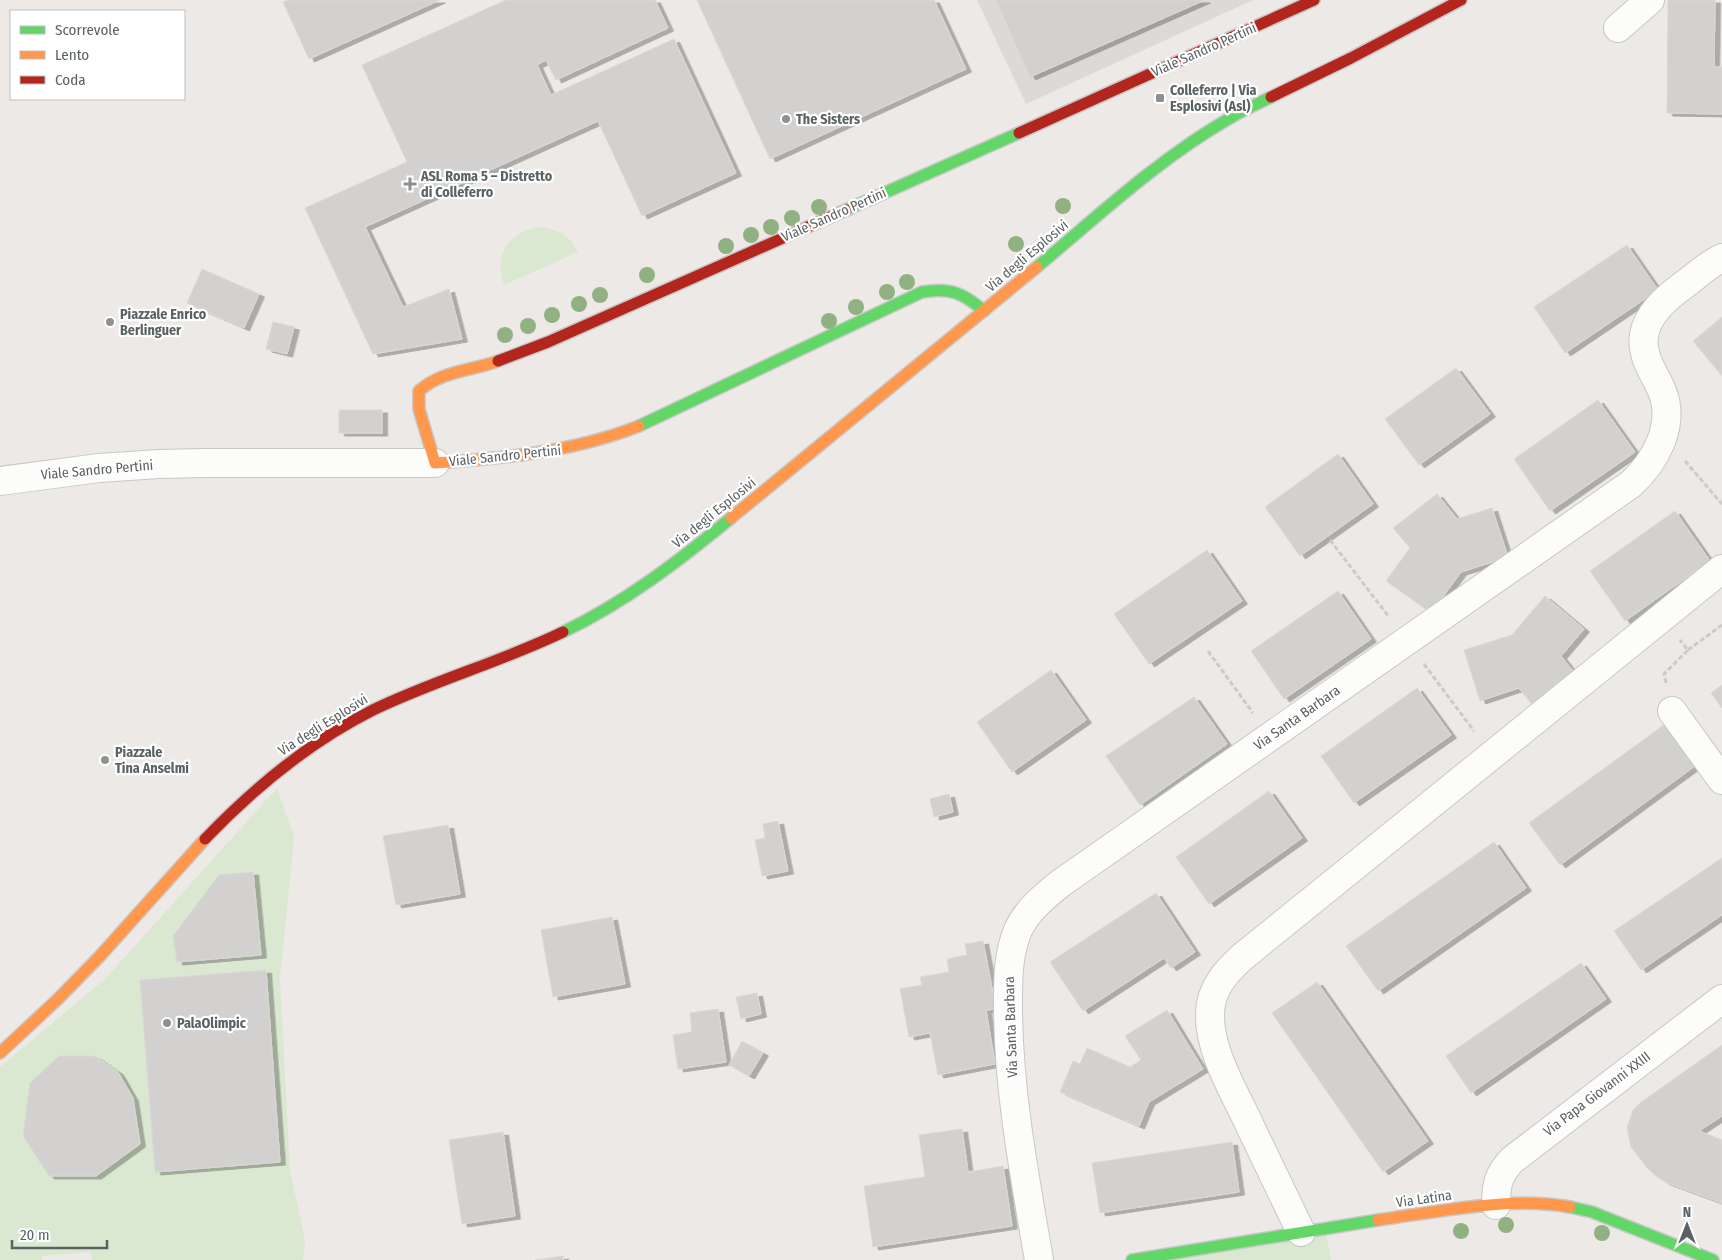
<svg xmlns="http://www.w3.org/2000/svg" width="1722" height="1260" viewBox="0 0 1722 1260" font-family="'Fira Sans Condensed',sans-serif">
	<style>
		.industrial { fill: #ddd9d7 }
		.green { fill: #dae8d1 }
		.building { fill: #d3d1d0; stroke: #dbd8d6; filter: url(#shadow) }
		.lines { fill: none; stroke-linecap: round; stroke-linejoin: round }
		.street-casing { stroke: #c8c8c8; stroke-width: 30 }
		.fast-casing { stroke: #c8c8c8; stroke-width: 14 }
		.slow-casing { stroke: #c8c8c8; stroke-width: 14 }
		.jam-casing { stroke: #c8c8c8; stroke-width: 14 }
		.path { stroke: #c8cdc8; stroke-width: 3; stroke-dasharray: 5 2.5; stroke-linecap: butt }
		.street { stroke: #fcfcfb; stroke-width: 28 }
		.fast { stroke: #63d668; stroke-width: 11 }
		.slow { stroke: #ff974d; stroke-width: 11 }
		.jam { stroke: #b3261e; stroke-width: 11 }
		.tree { fill: #91b183 }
		.poi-dot { fill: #8e9192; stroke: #fff; stroke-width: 2 }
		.labels { text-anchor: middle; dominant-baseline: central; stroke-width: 4.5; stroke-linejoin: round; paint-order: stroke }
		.street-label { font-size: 14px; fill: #5b6264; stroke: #fff }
		.poi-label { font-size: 14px; font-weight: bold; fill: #5b6264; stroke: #fff; text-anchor: start }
	</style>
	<defs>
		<filter id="shadow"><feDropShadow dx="5.5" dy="3" stdDeviation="0" flood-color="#0004"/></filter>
	</defs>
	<rect width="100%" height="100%" fill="#ece9e6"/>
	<polygon class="industrial" points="977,0 1253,0 1026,104"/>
	<g class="green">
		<path d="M541 227C558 230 570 235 578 252L504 285C493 254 509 231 541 227Z"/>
		<polygon points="277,788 294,837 280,977 290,1171 305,1240 303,1260 92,1260 91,1252 42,1256 42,1260 0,1260 0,1067 105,979"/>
		<polygon points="1325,1230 1331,1260 1172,1260"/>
	</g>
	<g class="building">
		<polygon points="288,0 440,0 309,59 283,2"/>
		<polygon points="506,0 655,0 668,28 556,80 546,60 537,65 551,95 674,39 736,173 642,216 598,121 365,227 403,307 449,289 462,339 373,354 305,208 407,162 362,65"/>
		<polygon points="697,0 934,0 966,69 770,159"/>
		<polygon points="996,0 1205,0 1030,77"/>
		<polygon points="1668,0 1715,0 1714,67 1722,67 1722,114 1667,113"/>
		<polygon points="1627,245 1658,290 1565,353 1534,307"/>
		<polygon points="202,269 259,294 244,328 187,303"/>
		<polygon points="1722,317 1722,376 1693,341"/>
		<polygon points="273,322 294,327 287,354 266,349"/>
		<polygon points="1456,368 1490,414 1419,465 1385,419"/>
		<polygon points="1598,400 1635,452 1550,511 1514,459"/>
		<rect x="339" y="410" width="43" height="23"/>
		<polygon points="1338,454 1373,504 1300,556 1265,507"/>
		<polygon points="1437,494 1457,519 1492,508 1508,557 1461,572 1431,613 1386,581 1410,548 1393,528"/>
		<polygon points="1675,511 1710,561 1625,621 1590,571"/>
		<polygon points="1207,550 1242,601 1149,664 1114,614"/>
		<polygon points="1338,591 1371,639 1284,699 1251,651"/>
		<polygon points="1545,596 1584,629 1561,656 1576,675 1534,707 1519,688 1480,701 1464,650 1512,635"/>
		<polygon points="1051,670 1086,720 1012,772 977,722"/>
		<polygon points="1722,685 1722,708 1711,693"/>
		<polygon points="1417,688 1451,735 1354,803 1321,756"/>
		<polygon points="1194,697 1227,744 1140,805 1106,756"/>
		<polygon points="1668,722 1699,763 1560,865 1529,823"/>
		<polygon points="1269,791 1302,838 1209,904 1176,857"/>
		<polygon points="949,794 953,812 934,817 930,799"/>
		<polygon points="778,821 788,871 762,876 755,840 765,838 763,824"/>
		<polygon points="448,825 460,894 396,905 383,836"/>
		<polygon points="1494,842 1526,888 1378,991 1346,946"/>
		<polygon points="1722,858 1722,915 1641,970 1614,931"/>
		<polygon points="253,872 261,955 177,962 173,936 219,875"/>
		<polygon points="1156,893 1195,952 1171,968 1164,958 1083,1011 1050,962"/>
		<polygon points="612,917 625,984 553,997 541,930"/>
		<polygon points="983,941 996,1009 986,1010 995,1064 938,1075 930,1033 909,1037 900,989 922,985 920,977 949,972 947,959 967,955 965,944"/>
		<polygon points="1581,963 1606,999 1471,1093 1446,1056"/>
		<polygon points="266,970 280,1162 155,1172 140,980"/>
		<polygon points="1317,982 1428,1141 1383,1172 1272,1013"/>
		<polygon points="757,993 761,1014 741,1019 736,997"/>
		<polygon points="718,1009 726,1062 678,1069 673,1035 692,1032 690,1013"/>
		<polygon points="1167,1010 1203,1069 1149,1102 1139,1126 1060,1092 1073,1061 1080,1064 1087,1048 1130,1067 1141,1060 1125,1036"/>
		<polygon points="742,1041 763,1053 749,1076 729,1065"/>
		<polygon points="1722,1045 1722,1116 1699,1131 1722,1140 1722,1203 1665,1182 1656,1176 1647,1168 1631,1147 1627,1128 1633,1110 1640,1103"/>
		<polygon points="59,1056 95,1056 118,1072 133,1098 140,1144 96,1176 49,1176 23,1136 30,1083"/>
		<polygon points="962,1129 968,1172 1003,1166 1012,1226 873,1247 864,1186 925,1177 919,1135"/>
		<polygon points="503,1132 515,1216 462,1224 449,1140"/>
		<polygon points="1232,1142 1239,1192 1100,1213 1092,1163"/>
		<polygon points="563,1256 563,1260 535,1260"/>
	</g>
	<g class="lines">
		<g class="street-casing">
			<g id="street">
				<polyline points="1618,28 1650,0"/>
				<polyline points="0,481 99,468 159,464 203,463 435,463"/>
				<polyline points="1672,711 1722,780"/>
				<path d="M1496 1205C1496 1185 1498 1175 1512 1160L1722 999"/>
				<path d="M1301 1232C1284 1197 1267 1161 1250 1126 1235 1093 1208 1050 1210 1012 1211 989 1225 973 1241 958L1722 569"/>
				<path d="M1039 1260C1025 1178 1009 1095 1008 1012 1008 984 1007 956 1018 930 1027 910 1045 896 1061 883L1631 484C1655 462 1676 425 1662 391 1657 378 1648 367 1645 353 1637 324 1661 302 1681 287 1694 278 1708 264 1722 258"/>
			</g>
		</g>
		<g class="fast-casing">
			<g id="fast">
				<polyline points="846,210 1019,133"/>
				<path d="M1037 267C1099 215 1160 158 1230 118 1243 110 1257 104 1271 97"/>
				<path d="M639 426 922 292C950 287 963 293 984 311"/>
				<path d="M563 632C624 603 679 561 731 518"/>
				<polyline points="1570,1207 1592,1212 1713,1260"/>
				<polyline points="1132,1260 1378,1220"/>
			</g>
		</g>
		<g class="slow-casing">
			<g id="slow">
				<path d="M498 361C471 371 441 371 419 391V409L435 463C505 458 573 452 639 426"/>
				<polyline points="731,518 1037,267"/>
				<polyline points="0,1053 58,999 100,956 205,839"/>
				<path d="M1378 1220C1436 1212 1512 1196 1570 1207"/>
			</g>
		</g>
		<g class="jam-casing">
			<g id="jam">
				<polyline points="1271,97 1351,58 1461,0"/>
				<polyline points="1019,133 1314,0"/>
				<polyline points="498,361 548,342 846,210"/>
				<path d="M205 839C254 788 309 742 373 710 435 680 501 662 563 632"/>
			</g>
		</g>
		<g class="path">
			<polyline points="1685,461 1722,504"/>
			<polyline points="1330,540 1389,617"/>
			<polyline points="1688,650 1722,625"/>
			<polyline points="1208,651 1253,713"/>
			<polyline points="1424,664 1474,731"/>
			<polyline points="1666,683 1664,674 1688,650 1680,640"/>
		</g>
		<use href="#street" class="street"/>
		<use href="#fast" class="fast"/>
		<use href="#slow" class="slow"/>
		<use href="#jam" class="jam"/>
	</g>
	<g class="tree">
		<circle cx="1063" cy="206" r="8"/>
		<circle cx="819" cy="207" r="8"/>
		<circle cx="792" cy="218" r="8"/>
		<circle cx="771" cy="227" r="8"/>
		<circle cx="751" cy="235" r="8"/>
		<circle cx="1016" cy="244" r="8"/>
		<circle cx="726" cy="246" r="8"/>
		<circle cx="647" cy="275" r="8"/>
		<circle cx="907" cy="282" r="8"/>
		<circle cx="887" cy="292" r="8"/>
		<circle cx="600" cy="295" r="8"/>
		<circle cx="579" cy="304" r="8"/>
		<circle cx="856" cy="307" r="8"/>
		<circle cx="552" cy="315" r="8"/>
		<circle cx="829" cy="321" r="8"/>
		<circle cx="528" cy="326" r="8"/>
		<circle cx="505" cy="335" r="8"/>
		<circle cx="1506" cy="1225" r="8"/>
		<circle cx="1461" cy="1231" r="8"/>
		<circle cx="1602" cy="1233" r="8"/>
	</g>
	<g class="poi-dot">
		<rect x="1155" y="93" width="10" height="10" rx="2.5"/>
		<circle cx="786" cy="119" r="5"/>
		<path d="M407.5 176.5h5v5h5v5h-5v5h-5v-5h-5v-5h5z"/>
		<circle cx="110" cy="322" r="5"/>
		<circle cx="105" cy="760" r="5"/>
		<circle cx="167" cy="1023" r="5"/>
	</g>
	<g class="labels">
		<g class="street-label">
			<text transform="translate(1204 50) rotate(-24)">Viale Sandro Pertini</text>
			<text transform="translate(834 215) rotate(-24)">Viale Sandro Pertini</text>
			<text transform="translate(1027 256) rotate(-40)">Via degli Esplosivi</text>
			<text transform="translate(505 456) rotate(-6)">Viale Sandro Pertini</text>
			<text transform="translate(97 470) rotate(-5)">Viale Sandro Pertini</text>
			<text transform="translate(714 513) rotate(-39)">Via degli Esplosivi</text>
			<text transform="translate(1297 718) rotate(-35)">Via Santa Barbara</text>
			<text transform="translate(323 725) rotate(-32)">Via degli Esplosivi</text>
			<text transform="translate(1011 1027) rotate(-92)">Via Santa Barbara</text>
			<text transform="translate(1597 1094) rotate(-37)">Via Papa Giovanni XXIII</text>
			<text transform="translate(1424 1199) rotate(-8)">Via Latina</text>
		</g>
		<g class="poi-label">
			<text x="1170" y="90">Colleferro | Via<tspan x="1170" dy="16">Esplosivi (Asl)</tspan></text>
			<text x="796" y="119">The Sisters</text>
			<text x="421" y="176">ASL Roma 5 – Distretto<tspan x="421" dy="16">di Colleferro</tspan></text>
			<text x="120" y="314">Piazzale Enrico<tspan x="120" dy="16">Berlinguer</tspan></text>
			<text x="115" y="752">Piazzale<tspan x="115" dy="16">Tina Anselmi</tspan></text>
			<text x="177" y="1023">PalaOlimpic</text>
		</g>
	</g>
	<rect x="10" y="10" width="175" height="90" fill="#ffffff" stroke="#bdc0c1"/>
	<rect x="20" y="26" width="25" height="8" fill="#63d668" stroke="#bdc0c1"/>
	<text x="55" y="35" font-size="15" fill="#5b6264">Scorrevole</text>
	<rect x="20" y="51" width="25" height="8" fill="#ff974d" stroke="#bdc0c1"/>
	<text x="55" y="60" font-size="15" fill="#5b6264">Lento</text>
	<rect x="20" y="76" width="25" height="8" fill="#b3261e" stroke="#bdc0c1"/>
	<text x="55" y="85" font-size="15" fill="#5b6264">Coda</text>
	<g transform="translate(1687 1225)" stroke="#ffffff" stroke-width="4" paint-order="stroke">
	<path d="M0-4L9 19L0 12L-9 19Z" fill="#5b6264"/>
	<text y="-8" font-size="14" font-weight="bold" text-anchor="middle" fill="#5b6264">N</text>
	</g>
	<path d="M12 1240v8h95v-8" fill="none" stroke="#5b6264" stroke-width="2.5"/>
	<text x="20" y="1240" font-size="15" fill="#5b6264" stroke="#ffffff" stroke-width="4" paint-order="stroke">20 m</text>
</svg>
